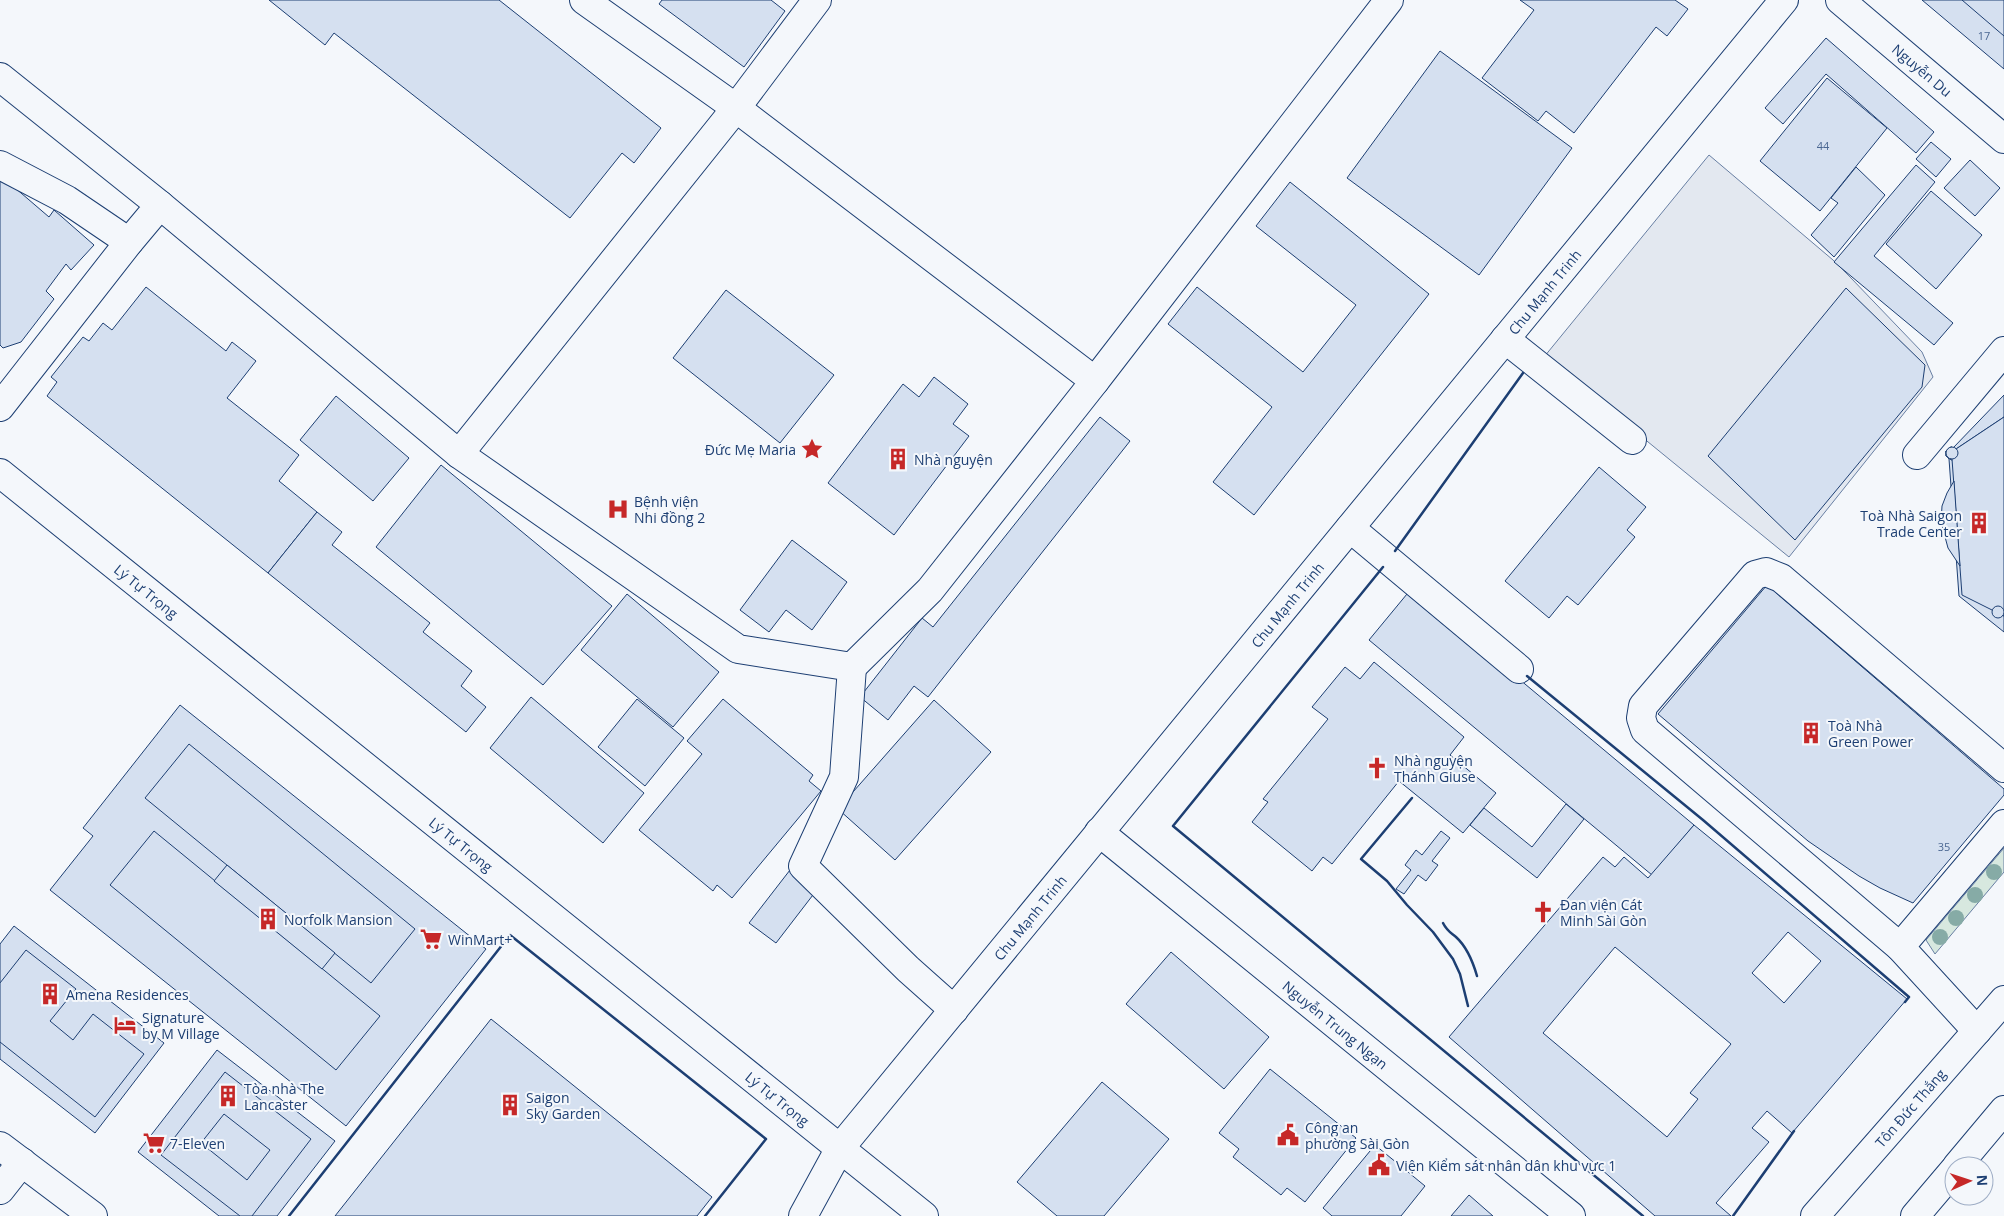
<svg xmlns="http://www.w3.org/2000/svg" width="2004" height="1216" viewBox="0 0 2004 1216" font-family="'Open Sans',sans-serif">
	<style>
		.green { fill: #d7e8df; stroke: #687fa3 }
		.parking { fill: #e3e8f0; stroke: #687fa3 }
		.building { fill: #d5e0f0; stroke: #1d3f73; fill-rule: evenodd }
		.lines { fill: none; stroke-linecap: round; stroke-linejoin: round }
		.minor-casing { stroke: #1d3f73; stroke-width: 30 }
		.major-casing { stroke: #1d3f73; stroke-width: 30 }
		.minor { stroke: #f4f7fb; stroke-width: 28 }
		.major { stroke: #f4f7fb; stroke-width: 28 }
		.wall { stroke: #1d3f73; stroke-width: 2.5 }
		.tree { fill: #86aba6 }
		.labels { text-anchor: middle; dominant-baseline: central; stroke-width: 4; stroke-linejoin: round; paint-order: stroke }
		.number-label { font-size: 11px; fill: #4b6792 }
		.street-label { font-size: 14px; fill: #1d3f73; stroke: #f4f7fb }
		.poi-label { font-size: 14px; fill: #1d3f73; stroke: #f4f7fb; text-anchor: start }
	</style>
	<rect width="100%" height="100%" fill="#f4f7fb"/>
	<polygon class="green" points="2004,848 2004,872 1935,954 1926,940"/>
	<polygon class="parking" points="1709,155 1833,260 1851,278 1922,352 1933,377 1789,557 1544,357"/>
	<g class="building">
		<polygon points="269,0 499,0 661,128 634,163 622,153 570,218 334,33 325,45"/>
		<polygon points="662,0 771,0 785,11 744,67 659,4"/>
		<polygon points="1520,0 1675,0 1688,9 1667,36 1656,27 1574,133 1546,111 1538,121 1482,78 1534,10"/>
		<polygon points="1922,0 2004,0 2004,69"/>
		<polygon points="1962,0 2004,0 2004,36"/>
		<polygon points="1826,38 1934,132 1916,153 1826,74 1783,124 1765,108"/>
		<polygon points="1440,51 1572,148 1479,275 1347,178"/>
		<polygon points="1827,78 1887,128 1820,211 1760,161"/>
		<polygon points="1931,142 1951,159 1936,177 1916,159"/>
		<polygon points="1970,160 2000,188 1975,216 1944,188"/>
		<polygon points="1916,165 1935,182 1874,256 1953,323 1934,345 1834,262"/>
		<polygon points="1856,167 1885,195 1834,257 1811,235 1838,203 1831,198"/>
		<polygon points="0,175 49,217 54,210 94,245 71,270 66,264 46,291 54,299 21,342 3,348 0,345"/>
		<polygon points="1290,182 1429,294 1254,515 1213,482 1272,407 1168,324 1197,287 1303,372 1356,305 1256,226"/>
		<polygon points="1931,191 1982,235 1936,289 1886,244"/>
		<polygon points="146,287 226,351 232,342 256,361 227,398 299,455 279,481 317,512 268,573 47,396 57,382 51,377 83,337 89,341 103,323 112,330"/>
		<polygon points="1846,288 1925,365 1922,387 1795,540 1708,456"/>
		<polygon points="726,290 834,375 780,443 673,358"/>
		<polygon points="934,377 968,404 953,424 969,436 894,535 828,483 903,384 919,397"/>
		<polygon points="2004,395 2004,632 1959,596 1949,459 1946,456 1946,451 1951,447 1953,448"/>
		<polygon points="336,396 409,458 373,501 300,440"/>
		<polygon points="1100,417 1130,441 928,697 914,686 888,720 860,697 922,618 933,627"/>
		<polygon points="2004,417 2004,616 1998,613 1989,481 1948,458 1946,451 1951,447 1956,449"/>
		<polygon points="2004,417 2004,616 1962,595 1952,459 1946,456 1946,451 1951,447 1956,449"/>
		<circle cx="1952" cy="453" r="6"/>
		<polygon points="441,465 612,606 543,685 376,547"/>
		<polygon points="1599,467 1646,507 1627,530 1635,537 1578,605 1567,596 1549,618 1505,581"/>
		<polygon points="1954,481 1960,566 1948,548 1941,522 1942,506 1947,493"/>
		<polygon points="317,512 342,532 332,545 430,623 423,632 472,671 461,686 486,707 466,732 268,573"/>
		<polygon points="792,540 847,582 812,630 786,610 769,632 740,610"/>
		<polygon points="1767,585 2004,789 2004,795 1913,903 1880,888 1859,876 1808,841 1658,714"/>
		<polygon points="627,594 719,672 673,727 581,650"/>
		<polygon points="1407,594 1485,659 1489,654 1694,825 1652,875 1369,640"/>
		<circle cx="1998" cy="612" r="6"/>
		<polygon points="1374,662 1464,737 1450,755 1496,793 1463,833 1399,781 1332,864 1323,857 1312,871 1252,822 1268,802 1263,799 1328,719 1312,707 1345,667 1360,679"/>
		<polygon points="531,697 644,793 603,843 490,748"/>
		<polygon points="637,699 684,738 645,786 598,747"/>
		<polygon points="723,699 813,775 809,781 821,791 732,898 717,885 713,891 639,830 702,754 687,741"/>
		<polygon points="934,700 991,752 895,860 838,809"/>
		<polygon points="180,705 486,949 346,1126 50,890 93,836 83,828"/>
		<polygon points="189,744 415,929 371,983 145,798"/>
		<polygon points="1566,804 1584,819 1537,878 1470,825 1484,808 1532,847"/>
		<path d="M1694 825 1907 999 1792 1133 1767 1111 1752 1128 1769 1142 1716 1203 1731 1216H1655L1449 1037 1603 857 1615 867 1624 857 1648 878ZM1788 932 1821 961 1784 1003 1752 973ZM1615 947 1731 1044 1690 1093 1698 1099 1667 1137 1543 1033Z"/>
		<polygon points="154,831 380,1016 336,1070 110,885"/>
		<polygon points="1441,831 1450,838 1432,861 1438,865 1426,881 1418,875 1404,894 1396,889 1411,870 1405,865 1416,850 1422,855"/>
		<polygon points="227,865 335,953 322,969 214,881"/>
		<polygon points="790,870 816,891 776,943 749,923"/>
		<polygon points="14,926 164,1043 95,1133 0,1059 0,944"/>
		<polygon points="26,950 76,989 50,1021 73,1040 93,1014 144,1054 95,1117 0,1042 0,983"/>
		<polygon points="1171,952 1269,1037 1224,1089 1126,1004"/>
		<polygon points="491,1019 712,1197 697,1216 335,1216"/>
		<polygon points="217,1050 335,1141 277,1216 219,1216 138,1152"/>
		<polygon points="1270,1069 1356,1138 1305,1202 1287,1188 1281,1195 1233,1157 1239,1149 1219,1133"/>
		<polygon points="225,1072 311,1139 252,1216 240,1216 161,1155"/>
		<polygon points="1102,1082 1169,1139 1104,1216 1057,1216 1017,1182"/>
		<polygon points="224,1114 270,1150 247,1180 201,1143"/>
		<polygon points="1375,1145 1425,1186 1401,1216 1332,1216 1323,1208"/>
		<polygon points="1469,1195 1493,1216 1451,1216"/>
	</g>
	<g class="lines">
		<g class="minor-casing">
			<g id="minor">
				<path id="s1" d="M1840 0 2004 139"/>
				<polyline points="0,77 160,205 129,242 0,407"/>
				<polyline points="0,165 67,200 129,242"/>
				<polyline points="160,205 459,454 738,649 852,667 930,590 1095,381 736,108 584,0"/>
				<polyline points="1505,339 1632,440"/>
				<polyline points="1095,381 1389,0"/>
				<polyline points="459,454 736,108 817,0"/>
				<polyline points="1917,455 2004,351"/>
				<path id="s2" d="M0 473 924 1216"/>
				<polyline points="1350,528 1519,669"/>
				<polyline points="852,667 844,777 803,866 908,969 954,1010"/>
				<path id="s3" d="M1099 832 1571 1216"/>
				<polyline points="1900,947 1645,730 1641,718 1643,706 1755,575 1766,572 1781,578 2004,768"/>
				<polyline points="1977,1031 1900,947 2004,824"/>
				<polyline points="0,1146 93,1216"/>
				<polyline points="0,1190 22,1162"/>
				<path id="s4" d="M803 1216 840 1148 1784 0"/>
			</g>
		</g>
		<g class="major-casing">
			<g id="major">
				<polyline points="1957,1166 2004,1110"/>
				<path id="s5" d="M1815 1216 2004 1000"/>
				<polyline points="1915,1216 1954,1170"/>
			</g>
		</g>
		<use href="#minor" class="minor"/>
		<use href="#major" class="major"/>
		<g class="wall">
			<polyline points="1395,551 1523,373"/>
			<polyline points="1383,567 1173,826 1643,1216"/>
			<polyline points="1527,676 1703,820 1909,997 1905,1002"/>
			<polyline points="1412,798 1361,859 1387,881 1407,905 1433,932 1453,959 1460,974 1468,1006"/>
			<path d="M1443 923C1447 931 1450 932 1456 937 1467 947 1473 962 1477 976"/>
			<polyline points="289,1216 510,935 766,1139 705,1216"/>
			<polyline points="1733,1216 1794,1131"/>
		</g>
	</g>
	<g class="tree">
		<circle cx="1994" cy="872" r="8"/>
		<circle cx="1975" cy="895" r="8"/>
		<circle cx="1956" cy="918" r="8"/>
		<circle cx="1940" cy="937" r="8"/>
	</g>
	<defs>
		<g id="sight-bare" transform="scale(1.725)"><path d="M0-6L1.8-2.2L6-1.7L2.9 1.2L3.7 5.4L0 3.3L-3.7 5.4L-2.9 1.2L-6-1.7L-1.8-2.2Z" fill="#c62828" stroke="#f4f7fb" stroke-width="2.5" paint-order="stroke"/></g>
		<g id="building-bare" transform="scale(1.725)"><path d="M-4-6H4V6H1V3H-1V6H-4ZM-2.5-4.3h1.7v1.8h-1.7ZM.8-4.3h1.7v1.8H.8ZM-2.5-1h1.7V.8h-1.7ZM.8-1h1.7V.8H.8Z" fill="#c62828" stroke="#f4f7fb" stroke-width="2.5" paint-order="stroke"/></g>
		<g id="hospital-bare" transform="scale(1.725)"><path d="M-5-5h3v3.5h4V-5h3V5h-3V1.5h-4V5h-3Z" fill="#c62828" stroke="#f4f7fb" stroke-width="2.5" paint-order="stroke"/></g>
		<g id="church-bare" transform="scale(1.725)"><path d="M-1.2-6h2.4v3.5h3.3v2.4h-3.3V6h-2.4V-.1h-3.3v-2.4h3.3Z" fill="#c62828" stroke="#f4f7fb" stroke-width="2.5" paint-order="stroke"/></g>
		<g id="supermarket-bare" transform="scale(1.725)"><path d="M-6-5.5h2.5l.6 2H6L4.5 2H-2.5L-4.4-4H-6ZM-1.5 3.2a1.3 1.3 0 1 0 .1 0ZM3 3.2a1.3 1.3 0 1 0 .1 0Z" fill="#c62828" stroke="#f4f7fb" stroke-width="2.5" paint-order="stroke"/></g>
		<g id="hotel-bare" transform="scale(1.725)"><path d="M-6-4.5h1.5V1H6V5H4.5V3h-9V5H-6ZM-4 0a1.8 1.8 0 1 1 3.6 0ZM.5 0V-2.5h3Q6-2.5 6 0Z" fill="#c62828" stroke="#f4f7fb" stroke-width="2.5" paint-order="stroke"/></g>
		<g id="civic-bare" transform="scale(1.725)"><path d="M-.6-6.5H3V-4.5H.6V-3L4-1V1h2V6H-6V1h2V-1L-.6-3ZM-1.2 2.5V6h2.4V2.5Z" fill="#c62828" stroke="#f4f7fb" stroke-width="2.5" paint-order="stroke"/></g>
	</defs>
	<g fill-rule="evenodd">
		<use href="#sight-bare" x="812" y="449"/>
		<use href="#building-bare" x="898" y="459"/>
		<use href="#hospital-bare" x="618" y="509"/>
		<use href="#building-bare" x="1979" y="523"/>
		<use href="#building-bare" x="1811" y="733"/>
		<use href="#church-bare" x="1377" y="768"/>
		<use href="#church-bare" x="1543" y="912"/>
		<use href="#building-bare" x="268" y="919"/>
		<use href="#supermarket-bare" x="431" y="939"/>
		<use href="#building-bare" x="50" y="994"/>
		<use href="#hotel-bare" x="125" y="1025"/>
		<use href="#building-bare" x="228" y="1096"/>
		<use href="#building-bare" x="510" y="1105"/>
		<use href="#civic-bare" x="1288" y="1135"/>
		<use href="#supermarket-bare" x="154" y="1143"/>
		<use href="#civic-bare" x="1379" y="1165"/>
	</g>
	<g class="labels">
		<g class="number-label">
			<text x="1984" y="35">17</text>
			<text x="1823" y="145">44</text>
			<text x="1944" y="846">35</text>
		</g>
		<g class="street-label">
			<text stroke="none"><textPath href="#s1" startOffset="108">Nguyễn Du</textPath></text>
			<text stroke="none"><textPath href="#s4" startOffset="1186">Chu Mạnh Trinh</textPath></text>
			<text stroke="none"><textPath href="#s2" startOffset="188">Lý Tự Trọng</textPath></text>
			<text stroke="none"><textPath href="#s4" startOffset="781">Chu Mạnh Trinh</textPath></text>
			<text stroke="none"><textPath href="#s2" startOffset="592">Lý Tự Trọng</textPath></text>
			<text stroke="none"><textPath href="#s4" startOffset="376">Chu Mạnh Trinh</textPath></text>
			<text stroke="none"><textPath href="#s3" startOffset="305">Nguyễn Trung Ngạn</textPath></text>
			<text stroke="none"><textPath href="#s2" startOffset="998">Lý Tự Trọng</textPath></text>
			<text stroke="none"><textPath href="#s5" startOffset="144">Tôn Đức Thắng</textPath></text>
		</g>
		<g class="poi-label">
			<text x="796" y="449" text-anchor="end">Đức Mẹ Maria</text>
			<text x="914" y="459">Nhà nguyện</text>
			<text x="634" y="501">Bệnh viện<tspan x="634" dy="16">Nhi đồng 2</tspan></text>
			<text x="1962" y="515" text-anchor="end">Toà Nhà Saigon<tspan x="1962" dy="16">Trade Center</tspan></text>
			<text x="1828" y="725">Toà Nhà<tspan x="1828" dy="16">Green Power</tspan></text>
			<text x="1394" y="760">Nhà nguyện<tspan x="1394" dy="16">Thánh Giuse</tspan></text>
			<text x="1560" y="904">Đan viện Cát<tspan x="1560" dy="16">Minh Sài Gòn</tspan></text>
			<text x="284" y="919">Norfolk Mansion</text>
			<text x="448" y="939">WinMart+</text>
			<text x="66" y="994">Amena Residences</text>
			<text x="142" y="1017">Signature<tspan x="142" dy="16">by M Village</tspan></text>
			<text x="244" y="1088">Tòa nhà The<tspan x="244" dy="16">Lancaster</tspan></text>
			<text x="526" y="1097">Saigon<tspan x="526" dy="16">Sky Garden</tspan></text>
			<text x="1305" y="1127">Công an<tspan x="1305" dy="16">phường Sài Gòn</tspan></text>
			<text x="170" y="1143">7-Eleven</text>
			<text x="1396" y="1165">Viện Kiểm sát nhân dân khu vực 1</text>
		</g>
	</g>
	<g transform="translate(1969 1181) rotate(87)"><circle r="24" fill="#f4f7fb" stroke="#9eadc5"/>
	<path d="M0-4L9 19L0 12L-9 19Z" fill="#c62828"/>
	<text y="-8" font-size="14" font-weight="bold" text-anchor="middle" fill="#1d3f73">N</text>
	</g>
</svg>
